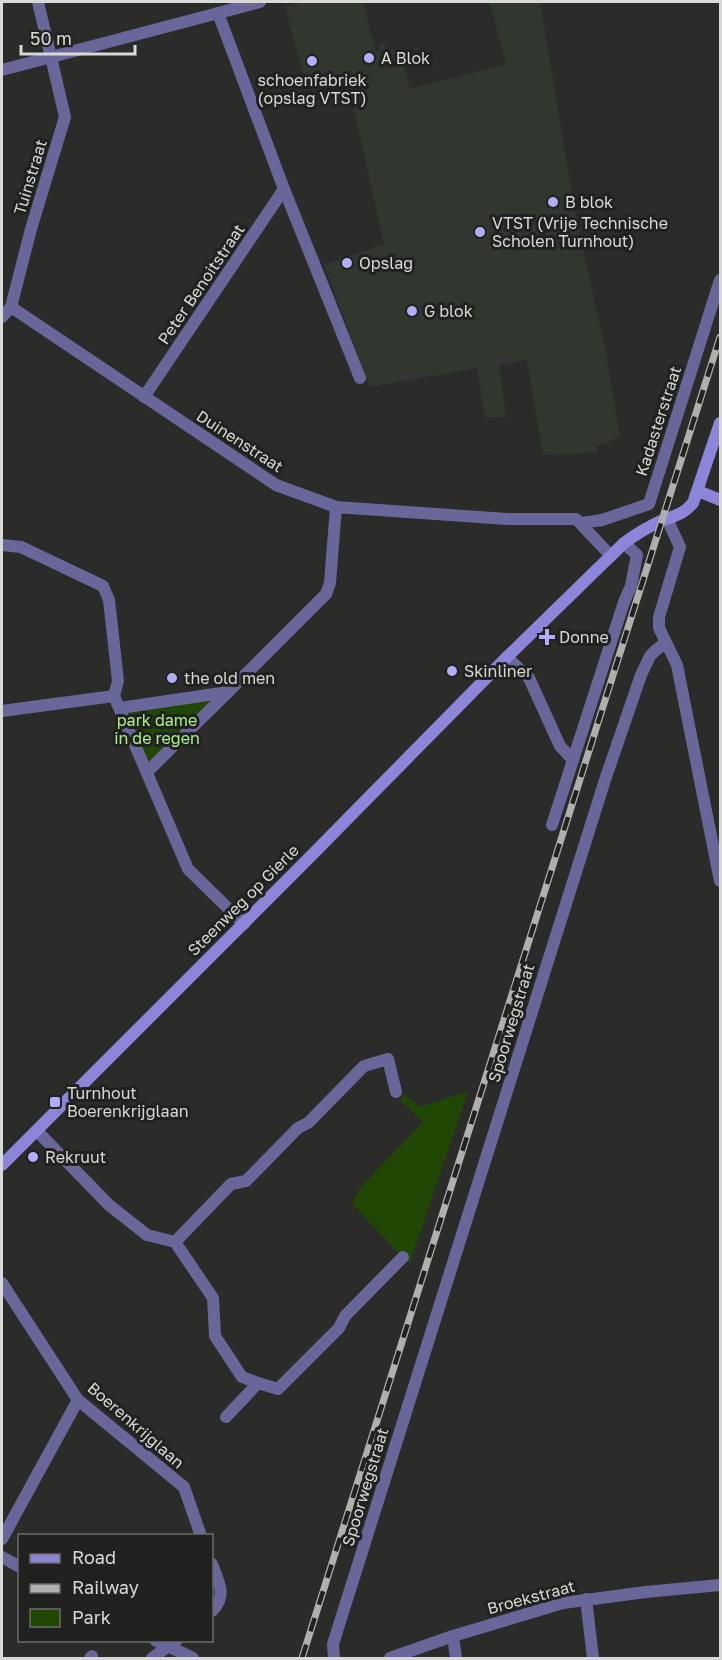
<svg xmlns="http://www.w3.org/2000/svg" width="722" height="1660" viewBox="0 0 722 1660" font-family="'Golos Text',sans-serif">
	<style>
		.built { fill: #31362f }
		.green { fill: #204804 }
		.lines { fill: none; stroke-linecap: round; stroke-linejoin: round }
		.street { stroke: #69669a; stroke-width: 12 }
		.secondary { stroke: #8d85d9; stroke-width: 12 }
		.rail-casing { stroke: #afb0ae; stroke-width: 7 }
		.rail { stroke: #212220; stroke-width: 4.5; stroke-dasharray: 14; stroke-linecap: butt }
		.poi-dot { fill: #b2adf9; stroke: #212220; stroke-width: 2 }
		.labels { text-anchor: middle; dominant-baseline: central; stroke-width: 6; stroke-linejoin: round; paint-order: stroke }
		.poi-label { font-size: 16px; fill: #d8d9d7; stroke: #212220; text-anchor: start }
		.street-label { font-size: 16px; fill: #d8d9d7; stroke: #212220 }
		.park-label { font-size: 16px; fill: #aaf08a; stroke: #212220 }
	</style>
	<rect width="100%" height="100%" fill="#2b2c2a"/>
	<polygon class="built" points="306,2 363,2 376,51 380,50 379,44 384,42 387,51 399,48 410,89 506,64 489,2 540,2 576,219 605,347 620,437 596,446 598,452 543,455 527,360 499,365 506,417 485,418 477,368 370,387 324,265 384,244 353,105 348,105 341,77 307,88 285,7"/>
	<g class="green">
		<polygon points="215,699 148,768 125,712"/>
		<polygon points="468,1091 410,1263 402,1257 352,1203 361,1187 423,1122 400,1100 404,1095 421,1107"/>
	</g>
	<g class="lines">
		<g class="street">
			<polyline points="218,13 284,189 360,378"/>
			<polyline points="2,70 260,2"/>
			<polyline points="11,307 276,485 336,507 507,519 576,519 611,556"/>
			<polyline points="2,317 11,307 31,229 65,117 38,2"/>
			<polyline points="144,397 284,189"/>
			<polyline points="667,519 680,547 659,617 659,628 677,665 720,881"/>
			<polyline points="581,523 602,520 649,504 720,280"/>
			<polyline points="2,545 21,547 103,586 109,600 118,681 114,696 188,869 244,924"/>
			<polyline points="507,657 529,678 560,746 573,760"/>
			<polyline points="120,708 228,692 326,594 330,583 336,507"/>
			<polyline points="2,711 114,696"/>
			<polyline points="147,772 228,692"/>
			<polyline points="552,825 624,602 631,586 637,555 624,543"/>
			<polyline points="37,1131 109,1205 147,1235 175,1242 213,1298 215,1336 242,1377 258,1383"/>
			<polyline points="175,1242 231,1184 246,1181 298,1128 308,1123 364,1066 388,1059 396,1092"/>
			<polyline points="2,1283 78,1400 184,1487 201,1536"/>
			<polyline points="226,1417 258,1383 278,1389 339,1328 345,1316 403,1257"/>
			<polyline points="2,1539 78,1400"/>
			<polyline points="2,1557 20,1567"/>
			<path d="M212 1564C218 1581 228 1596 212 1611"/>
			<polyline points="586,1599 593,1658"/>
			<polyline points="453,1636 456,1658"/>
			<polyline points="155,1640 193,1658"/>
			<polyline points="90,1658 92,1656"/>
			<polyline points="152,1658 177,1640"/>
			<polyline points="334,1658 333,1644 605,780 641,675 650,656 655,651 665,643"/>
			<polyline points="390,1658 453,1636 563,1603 646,1592 720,1585"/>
		</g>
		<g class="secondary">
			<polyline points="698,491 720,500"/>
			<path d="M2 1165 303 864 507 657 624 543C636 534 648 527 661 521 674 516 684 514 693 503L720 423"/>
		</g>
		<g class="rail-casing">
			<polyline id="rail" points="302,1658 720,337"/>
		</g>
		<use href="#rail" class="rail"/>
	</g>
	<g class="poi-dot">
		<circle cx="369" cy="58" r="6"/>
		<circle cx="312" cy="61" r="6"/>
		<circle cx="553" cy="202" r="6"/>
		<circle cx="480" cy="232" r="6"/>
		<circle cx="347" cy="263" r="6"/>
		<circle cx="412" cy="311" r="6"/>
		<path d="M544 628h6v6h6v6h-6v6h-6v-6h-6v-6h6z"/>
		<circle cx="452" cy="671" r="6"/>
		<circle cx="172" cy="678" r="6"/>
		<rect x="49" y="1096" width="12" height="12" rx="3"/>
		<circle cx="33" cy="1157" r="6"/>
	</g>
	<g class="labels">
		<g class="poi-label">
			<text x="381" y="58">A Blok</text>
			<text x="312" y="80" text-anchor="middle">schoenfabriek<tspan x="312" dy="18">(opslag VTST)</tspan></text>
			<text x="565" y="202">B blok</text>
			<text x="492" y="223">VTST (Vrije Technische<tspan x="492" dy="18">Scholen Turnhout)</tspan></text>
			<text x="359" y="263">Opslag</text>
			<text x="424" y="311">G blok</text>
			<text x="559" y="637">Donne</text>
			<text x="464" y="671">Skinliner</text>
			<text x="184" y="678">the old men</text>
			<text x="67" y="1093">Turnhout<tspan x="67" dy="18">Boerenkrijglaan</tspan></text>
			<text x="45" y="1157">Rekruut</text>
		</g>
		<g class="street-label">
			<text transform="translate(30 177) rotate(-73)">Tuinstraat</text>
			<text transform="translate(201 284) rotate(-56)">Peter Benoitstraat</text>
			<text transform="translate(658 421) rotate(-72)">Kadasterstraat</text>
			<text transform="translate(240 441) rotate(33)">Duinenstraat</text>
			<text transform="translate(243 900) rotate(-45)">Steenweg op Gierle</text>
			<text transform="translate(511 1023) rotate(-73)">Spoorwegstraat</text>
			<text transform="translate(136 1425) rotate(41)">Boerenkrijglaan</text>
			<text transform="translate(365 1487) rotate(-73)">Spoorwegstraat</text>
			<text transform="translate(531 1597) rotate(-15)">Broekstraat</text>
		</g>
		<g class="park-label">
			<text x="157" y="720">park dame<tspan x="157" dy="18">in de regen</tspan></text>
		</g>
	</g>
	<rect width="722" height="1660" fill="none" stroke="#d8d9d7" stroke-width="6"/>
	<rect x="18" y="1534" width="195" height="108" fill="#212220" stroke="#6a6b69" stroke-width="1.5"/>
	<rect x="30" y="1554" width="30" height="9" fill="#8d85d9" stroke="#6a6b69" stroke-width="1.5"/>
	<text x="72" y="1564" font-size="18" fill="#d8d9d7">Road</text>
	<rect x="30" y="1584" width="30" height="9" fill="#afb0ae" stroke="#6a6b69" stroke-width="1.5"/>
	<text x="72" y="1594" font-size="18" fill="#d8d9d7">Railway</text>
	<rect x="30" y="1609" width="30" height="18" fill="#204804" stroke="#6a6b69" stroke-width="1.5"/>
	<text x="72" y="1624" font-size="18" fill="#d8d9d7">Park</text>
	<path d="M21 45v9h114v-9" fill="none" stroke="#d8d9d7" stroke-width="3"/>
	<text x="30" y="45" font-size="18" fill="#d8d9d7" stroke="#212220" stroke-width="4.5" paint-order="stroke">50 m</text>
</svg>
